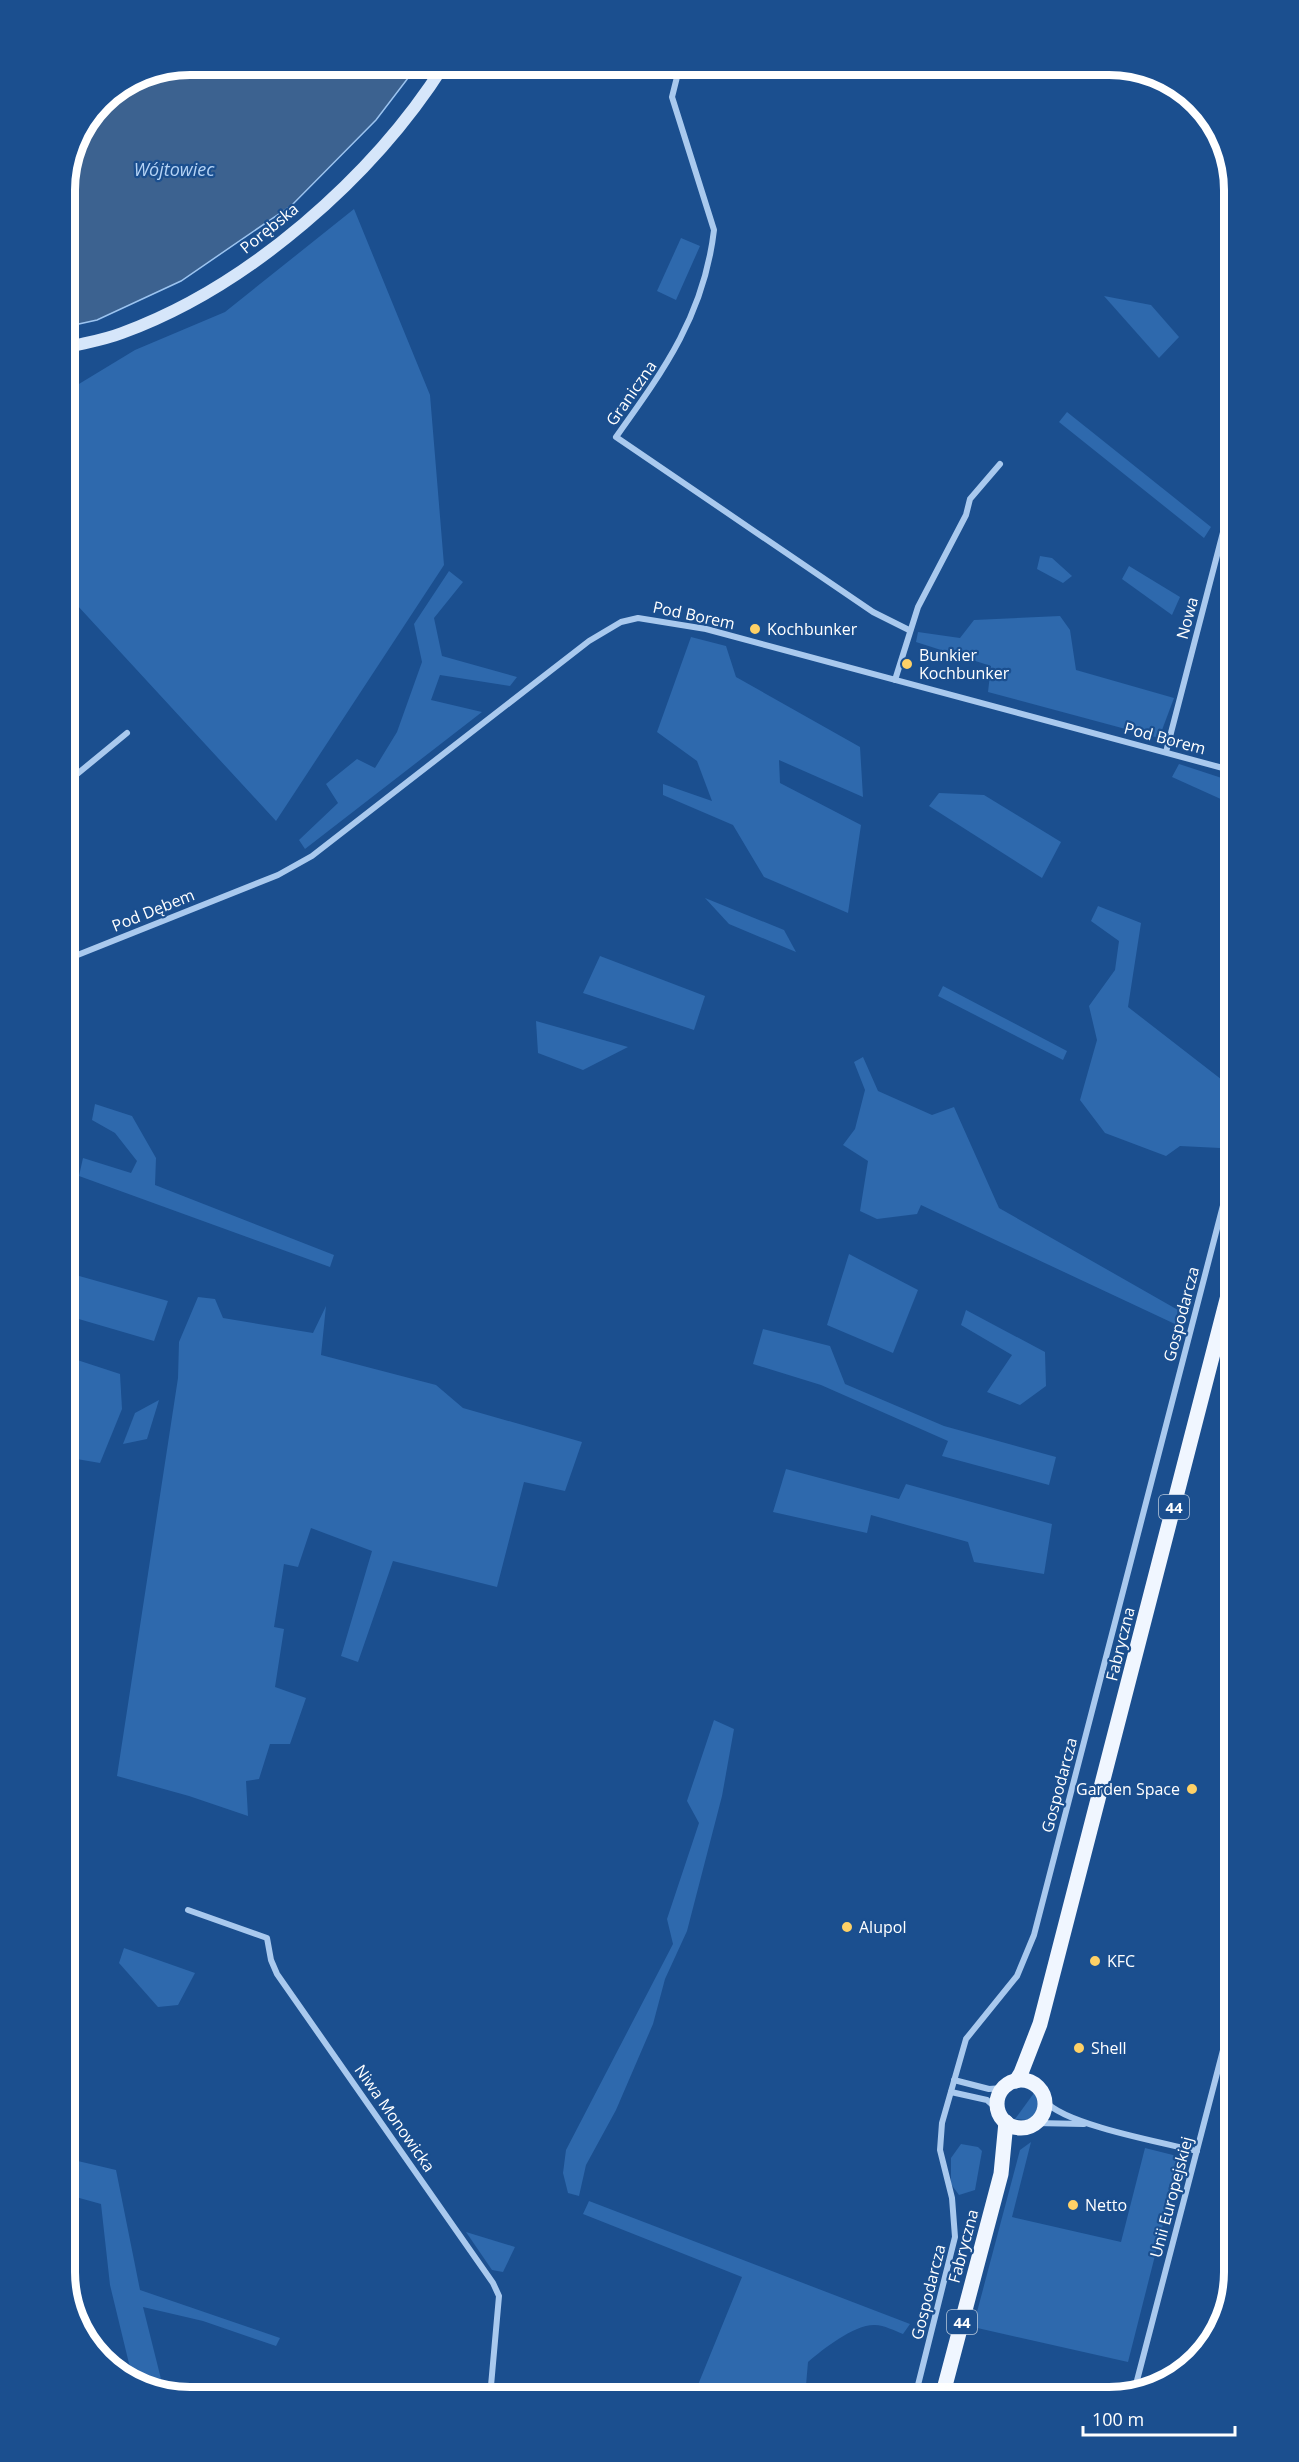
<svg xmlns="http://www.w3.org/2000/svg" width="1299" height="2462" viewBox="0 0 1299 2462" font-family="'Open Sans',sans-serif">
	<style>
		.green { fill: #2e69ad }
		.water { fill: #3c6290; stroke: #9cc4f0; stroke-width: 1.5 }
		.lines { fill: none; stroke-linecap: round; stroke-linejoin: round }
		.street { stroke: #a9c9ee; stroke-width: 6 }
		.secondary { stroke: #d6e6fa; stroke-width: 12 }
		.primary { stroke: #f0f6ff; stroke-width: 15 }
		.poi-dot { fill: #ffd166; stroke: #1b4f8f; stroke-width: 2 }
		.labels { text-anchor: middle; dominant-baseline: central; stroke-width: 4.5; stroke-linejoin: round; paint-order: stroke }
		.shield { fill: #1b4f8f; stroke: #bbcadd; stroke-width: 1.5 }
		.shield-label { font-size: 15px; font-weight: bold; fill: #fff }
		.street-label { font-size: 16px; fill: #fff; stroke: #1b4f8f }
		.poi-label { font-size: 16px; fill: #fff; stroke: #1b4f8f; text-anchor: start }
		.water-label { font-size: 18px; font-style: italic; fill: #b5d3f5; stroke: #1b4f8f }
		.rim { fill: none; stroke: #fff; stroke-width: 8 }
	</style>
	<rect width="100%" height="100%" fill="#1b4f8f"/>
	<g class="green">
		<polygon points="354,209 430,395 444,565 276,821 65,592 65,387 69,390 135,350 225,312"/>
		<polygon points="681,238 700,246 676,300 657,291"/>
		<polygon points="1104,296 1151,305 1179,337 1159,358"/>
		<polygon points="1067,412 1211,527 1204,538 1059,422"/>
		<polygon points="1040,556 1052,558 1072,576 1063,583 1037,569"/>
		<polygon points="1129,566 1180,597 1172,615 1122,579"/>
		<polygon points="449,571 463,582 434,618 442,656 517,677 510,686 440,675 431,700 482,712 305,849 299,840 338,803 326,784 357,759 375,768 397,732 422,662 414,624"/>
		<polygon points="1060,616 1070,630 1076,670 1174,698 1159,738 988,692 991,666 916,642 918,632 960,638 974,620"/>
		<polygon points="691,637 726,646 736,677 860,747 863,797 779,760 780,783 861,825 848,913 764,877 733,825 663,795 663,784 712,801 697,761 657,732"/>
		<polygon points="1179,764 1234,782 1234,805 1172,777"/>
		<polygon points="939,793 984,795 1061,842 1042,878 929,806"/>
		<polygon points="705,898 784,930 796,952 729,924"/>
		<polygon points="1098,906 1141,923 1128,1007 1226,1083 1234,1113 1220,1148 1180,1146 1166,1156 1105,1133 1080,1100 1097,1040 1089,1006 1115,970 1119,941 1091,921"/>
		<polygon points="600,956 705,996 694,1030 583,993"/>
		<polygon points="943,986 1067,1051 1063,1060 938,996"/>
		<polygon points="536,1021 628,1047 583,1070 538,1053"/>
		<polygon points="863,1057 878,1091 932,1115 954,1107 999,1208 1178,1310 1175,1324 921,1205 917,1214 877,1219 860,1211 868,1161 843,1145 855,1129 865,1090 854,1062"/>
		<polygon points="95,1104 132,1116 156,1158 155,1185 334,1255 330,1267 79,1176 83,1158 131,1173 137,1161 115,1133 92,1120"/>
		<polygon points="849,1254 918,1290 893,1353 827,1325"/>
		<polygon points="65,1272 168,1301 154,1341 65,1315"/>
		<polygon points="198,1297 215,1299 223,1318 313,1333 326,1306 321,1355 436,1385 463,1408 582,1442 565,1491 524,1482 497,1587 393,1561 358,1662 341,1656 372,1551 311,1528 298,1567 284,1564 274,1627 284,1629 275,1687 306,1698 290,1744 270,1744 259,1779 246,1781 248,1816 189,1796 117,1776 178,1378 179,1342"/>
		<polygon points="966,1310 1045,1352 1046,1386 1020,1405 987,1392 1012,1355 961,1325"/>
		<polygon points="763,1329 830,1346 845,1384 944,1426 1056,1457 1049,1485 942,1456 948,1441 821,1385 753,1364"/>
		<polygon points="65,1356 120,1374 122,1409 100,1463 65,1457"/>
		<polygon points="159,1400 147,1439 123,1444 135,1413"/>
		<polygon points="786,1469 899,1499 906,1484 1052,1524 1044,1574 974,1562 968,1542 871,1515 867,1533 773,1512"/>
		<polygon points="714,1720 734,1729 722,1796 687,1931 665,1979 653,2024 616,2110 586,2165 579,2196 568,2193 563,2173 566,2150 673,1944 667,1919 699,1823 687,1801"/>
		<polygon points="124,1948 195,1973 178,2005 158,2007 119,1963"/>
		<path d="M1034 2093C1040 2104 1038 2114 1027 2120L1015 2119Z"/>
		<polygon points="1031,2142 1012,2217 1121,2242 1145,2148 1173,2155 1179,2161 1128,2362 973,2327 1020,2150"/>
		<polygon points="961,2144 978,2147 982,2151 975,2190 959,2195 951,2184 951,2158"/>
		<polygon points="65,2158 116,2170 140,2290 280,2338 276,2346 203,2321 143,2307 164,2391 133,2380 110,2285 101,2204 65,2194"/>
		<path d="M589 2201 910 2324 903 2334C895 2331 884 2325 875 2325 855 2324 823 2349 808 2362L805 2397H693L742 2277 583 2214Z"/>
		<polygon points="466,2232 515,2247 503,2272 492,2270"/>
	</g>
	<polygon class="water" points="190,65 418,65 376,120 292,205 181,281 97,320 65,327 65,182 74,142 101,101 142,74"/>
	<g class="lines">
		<g class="street">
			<path d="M680 65 672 97 714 230C704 315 664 370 616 437L873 612 909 630"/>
			<polyline points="895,680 918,607 966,515 970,499 1000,464"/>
			<polyline points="1166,752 1234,490"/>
			<polyline points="65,784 127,733"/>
			<polyline points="65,960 278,875 312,856 589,641 621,622 638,618 706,629 1234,771"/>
			<polyline points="188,1910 267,1938 271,1960 277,1974 493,2283 499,2296 490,2397"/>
			<polyline points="954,2080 989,2089 1003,2088"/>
			<polyline points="951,2092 987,2100 998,2110"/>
			<path d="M1045 2101C1065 2125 1164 2143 1197 2151"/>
			<polyline points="1036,2123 1084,2124"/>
			<polyline points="1134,2392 1234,2008"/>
			<polyline points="915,2397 955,2237 952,2198 940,2150 942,2123 966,2039 1017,1976 1034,1935 1234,1163"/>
		</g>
		<path class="secondary" d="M65 348C84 343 104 340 122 333 248 287 373 177 444 65"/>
		<g class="primary">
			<circle cx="1021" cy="2104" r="24"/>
			<polyline points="1016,2081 1021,2073 1040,2024 1234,1272"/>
			<polyline points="942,2397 1001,2174 1006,2122"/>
		</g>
	</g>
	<g class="poi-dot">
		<circle cx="755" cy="629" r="6"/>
		<circle cx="907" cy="664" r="6"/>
		<circle cx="1192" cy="1789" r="6"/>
		<circle cx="847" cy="1927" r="6"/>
		<circle cx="1095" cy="1961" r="6"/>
		<circle cx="1079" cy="2048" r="6"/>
		<circle cx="1073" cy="2205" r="6"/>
	</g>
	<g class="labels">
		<g class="shield">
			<rect x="1159" y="1495" width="30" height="24" rx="4.5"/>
			<rect x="947" y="2310" width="30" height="24" rx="4.5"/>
		</g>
		<g class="shield-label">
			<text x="1174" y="1507">44</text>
			<text x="962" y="2322">44</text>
		</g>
		<g class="street-label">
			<text transform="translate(269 228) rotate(-39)">Porębska</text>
			<text transform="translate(631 393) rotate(-55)">Graniczna</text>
			<text transform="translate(694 615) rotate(12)">Pod Borem</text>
			<text transform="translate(1187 618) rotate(-75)">Nowa</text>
			<text transform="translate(1165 738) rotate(15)">Pod Borem</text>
			<text transform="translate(153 910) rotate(-22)">Pod Dębem</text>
			<text transform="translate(1181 1314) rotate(-75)">Gospodarcza</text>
			<text transform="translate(1120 1644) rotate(-76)">Fabryczna</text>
			<text transform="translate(1059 1785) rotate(-75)">Gospodarcza</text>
			<text transform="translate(395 2118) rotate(55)">Niwa Monowicka</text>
			<text transform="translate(1171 2197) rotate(-75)">Unii Europejskiej</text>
			<text transform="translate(963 2246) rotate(-75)">Fabryczna</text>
			<text transform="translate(928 2292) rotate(-76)">Gospodarcza</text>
		</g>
		<g class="poi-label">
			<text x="767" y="629">Kochbunker</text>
			<text x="919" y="655">Bunkier<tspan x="919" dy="18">Kochbunker</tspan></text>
			<text x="1180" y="1789" text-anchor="end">Garden Space</text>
			<text x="859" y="1927">Alupol</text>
			<text x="1107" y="1961">KFC</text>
			<text x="1091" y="2048">Shell</text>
			<text x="1085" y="2205">Netto</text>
		</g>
		<g class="water-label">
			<text x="174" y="169">Wójtowiec</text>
		</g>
	</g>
	<path d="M0 0H1299V2462H0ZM190 75H1109A115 115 0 0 1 1224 190V2272A115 115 0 0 1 1109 2387H190A115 115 0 0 1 75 2272V190A115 115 0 0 1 190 75Z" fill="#1b4f8f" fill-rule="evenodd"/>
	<path class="rim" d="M190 75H1109A115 115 0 0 1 1224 190V2272A115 115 0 0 1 1109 2387H190A115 115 0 0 1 75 2272V190A115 115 0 0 1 190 75Z"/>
	<path d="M1083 2426v9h152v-9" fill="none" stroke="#ffffff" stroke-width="3"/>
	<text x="1092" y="2426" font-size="18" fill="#ffffff" stroke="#1b4f8f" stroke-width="4.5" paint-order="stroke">100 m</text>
</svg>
